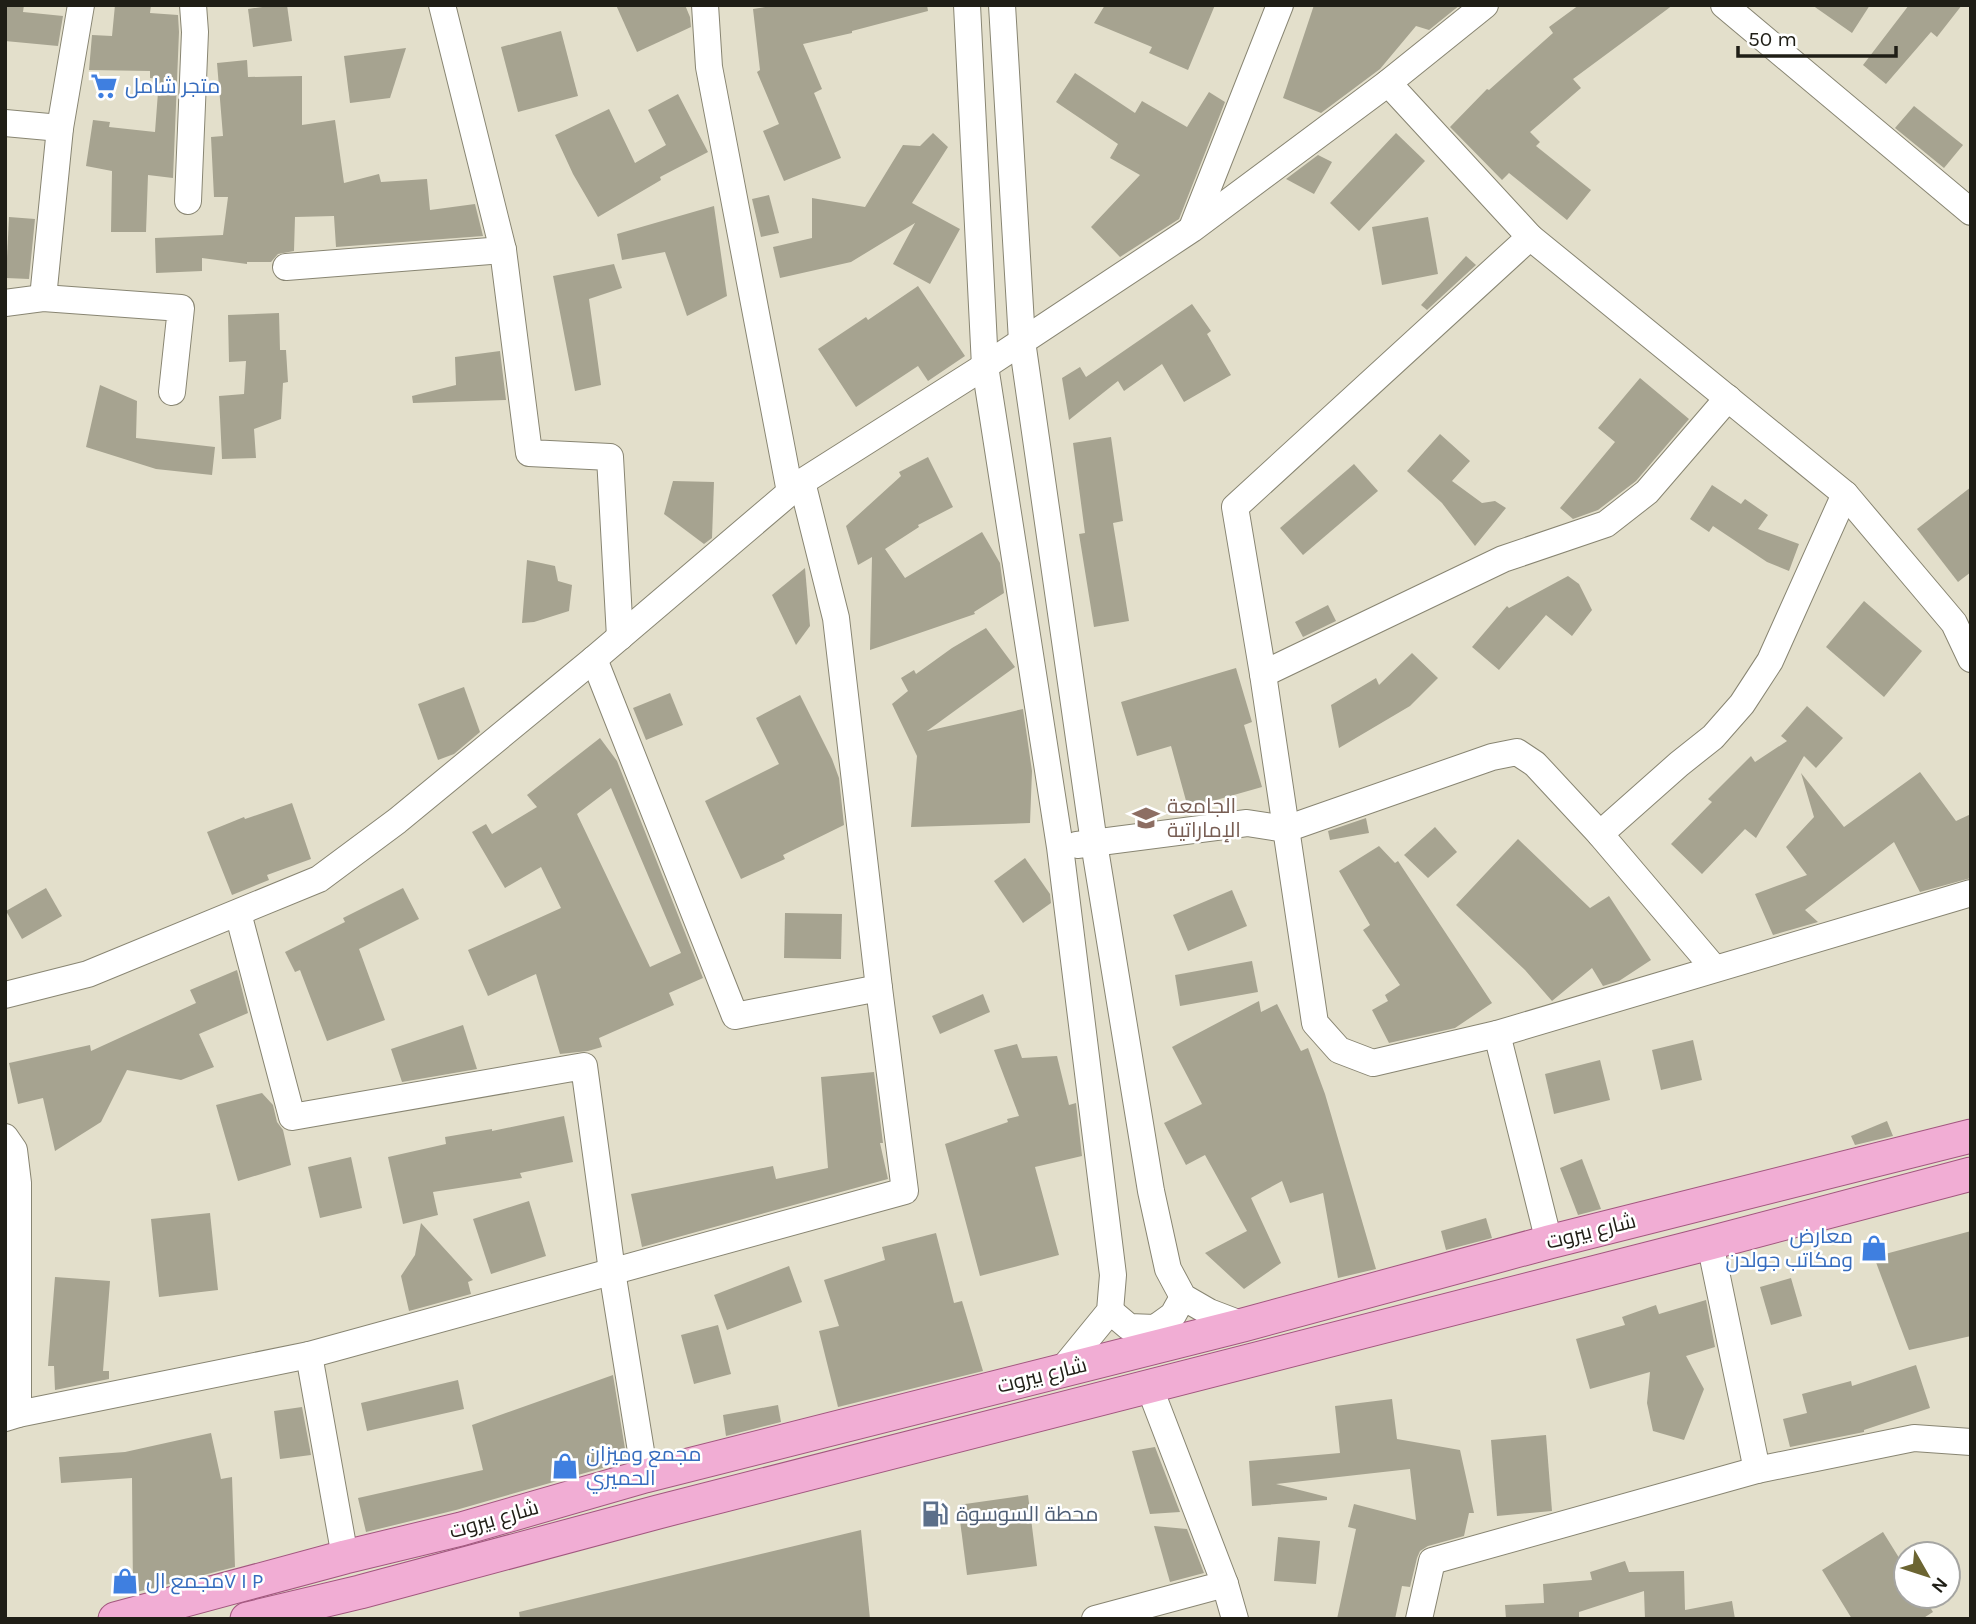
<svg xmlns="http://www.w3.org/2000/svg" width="1976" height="1624" viewBox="0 0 1976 1624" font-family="Karla,Cairo,sans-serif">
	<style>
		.building { fill: #a6a390; fill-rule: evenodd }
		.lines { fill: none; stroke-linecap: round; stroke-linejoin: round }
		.minor-casing { stroke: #888572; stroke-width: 28 }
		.major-casing { stroke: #a2577f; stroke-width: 35 }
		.minor { stroke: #fff; stroke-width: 26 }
		.major { stroke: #f1add4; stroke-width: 33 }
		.labels { text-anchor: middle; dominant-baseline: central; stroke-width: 5; stroke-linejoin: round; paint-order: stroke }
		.shop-label { font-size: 21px; fill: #366cbe; stroke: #fff; text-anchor: start }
		.education-label { font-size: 21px; fill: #785e54; stroke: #fff; text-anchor: start }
		.street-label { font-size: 21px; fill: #1f1e16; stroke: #fff }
		.service-label { font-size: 21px; fill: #4e5e75; stroke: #fff; text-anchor: start }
	</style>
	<rect width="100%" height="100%" fill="#e3dfcb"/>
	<g class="building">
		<polygon points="5,5 24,5 23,12 63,16 58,46 5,41"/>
		<polygon points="115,5 151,5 150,13 178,15 179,32 173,178 148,175 146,232 111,232 112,171 86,166 93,120 110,122 109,127 155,132 159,79 150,78 150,71 89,70 92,35 112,36"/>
		<polygon points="276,5 287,5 292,41 253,47 248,9"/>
		<polygon points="616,5 685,5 690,17 691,27 637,52"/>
		<polygon points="779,5 927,5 928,11 852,31 852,33 803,44 822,89 814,93 841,158 784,181 763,131 779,124 757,72 760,70 753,9"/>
		<polygon points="1105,5 1215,5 1188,70 1149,53 1152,47 1094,23"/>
		<polygon points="1314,5 1460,5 1429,30 1416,26 1380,69 1321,113 1283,98"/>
		<polygon points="1579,5 1673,5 1573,79 1581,88 1530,132 1540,142 1536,146 1591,190 1567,220 1509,173 1502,180 1450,127 1487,89 1489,90 1553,33 1549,27"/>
		<polygon points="1812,5 1870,5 1852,33"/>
		<polygon points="1909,5 1962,5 1937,37 1931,32 1886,84 1863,65"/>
		<polygon points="561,31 578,96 518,112 501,47"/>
		<polygon points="406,48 390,98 350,103 344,56"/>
		<polygon points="247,60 248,77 302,76 302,125 335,120 344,183 379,174 381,182 427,179 430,210 475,204 483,236 336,247 334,216 295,217 294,251 278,254 271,262 247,262 247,264 202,258 202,271 156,273 155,238 223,235 228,197 214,197 211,137 223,136 217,63"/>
		<polygon points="1075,73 1135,113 1142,101 1187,127 1209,92 1225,102 1179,219 1120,257 1091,227 1140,175 1110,158 1118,144 1056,102"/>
		<polygon points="678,94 708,152 660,177 661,180 598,217 573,174 555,135 609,109 635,163 666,145 648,110"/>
		<polygon points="1914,106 1963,145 1944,168 1895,128"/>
		<polygon points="933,133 948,147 912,203 960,229 930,284 893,264 915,223 851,262 780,278 773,247 812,238 812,198 865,207 903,145 920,146"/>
		<polygon points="1396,133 1425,161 1359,231 1330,203"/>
		<polygon points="1318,155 1332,162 1314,194 1286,179"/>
		<polygon points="769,195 779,233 761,237 752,199"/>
		<polygon points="714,206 727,296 687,316 665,252 622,260 617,234"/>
		<polygon points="9,217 35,219 29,279 6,278"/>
		<polygon points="1428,217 1438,274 1382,285 1372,227"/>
		<polygon points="1466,256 1476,265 1427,310 1421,305"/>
		<polygon points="614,264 622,288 589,299 601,385 575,391 553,276"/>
		<polygon points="918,286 965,356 928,381 918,366 856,407 818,349 866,317 868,320"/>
		<polygon points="1192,304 1211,331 1207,334 1231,375 1184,402 1162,364 1124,391 1118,381 1069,420 1062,378 1080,367 1086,377"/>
		<polygon points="279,313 280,350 286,350 288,382 283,383 281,419 254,429 256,458 222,459 219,396 244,394 246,361 229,362 228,315"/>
		<polygon points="500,351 506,400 413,403 412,396 456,385 455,357"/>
		<polygon points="1640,378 1689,419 1636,481 1598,510 1573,519 1560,508 1615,442 1598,428"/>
		<polygon points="100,385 137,401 136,438 215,447 212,475 156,469 86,447"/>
		<polygon points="1440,434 1470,461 1452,481 1482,503 1495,501 1506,508 1475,546 1442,503 1407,471"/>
		<polygon points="1111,437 1123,521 1113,523 1129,621 1094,627 1079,534 1085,533 1073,443"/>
		<polygon points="928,457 953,507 918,525 919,527 885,549 905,578 982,532 1000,563 1004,593 974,612 975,614 870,650 872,557 858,565 846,526 901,476 899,472"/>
		<polygon points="1354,464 1378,491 1303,555 1280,528"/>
		<polygon points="673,481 714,482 712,538 704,544 664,514"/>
		<polygon points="1712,485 1741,504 1745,499 1768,515 1758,529 1799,544 1789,571 1767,562 1713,526 1709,532 1690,519"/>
		<polygon points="1971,487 1971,572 1958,582 1917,529"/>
		<polygon points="527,560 555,566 558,581 572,585 569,611 534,622 522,623"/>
		<polygon points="805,568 810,626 796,645 772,595"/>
		<polygon points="1568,576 1579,584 1592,610 1572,636 1546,615 1499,670 1472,647 1507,606 1509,608"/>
		<polygon points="1864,601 1922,651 1884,697 1826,647"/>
		<polygon points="1328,605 1336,621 1303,637 1295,622"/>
		<polygon points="986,628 1015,667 927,731 1023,709 1032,771 1030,823 911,827 917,756 892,704 908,691 901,678 914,670 916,674 952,648"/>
		<polygon points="1412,653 1438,678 1410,706 1339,748 1331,705 1376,678 1379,685"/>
		<polygon points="1236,668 1252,722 1244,725 1262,787 1188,808 1171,746 1137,756 1121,702"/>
		<polygon points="464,687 480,732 454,754 438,760 418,704"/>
		<polygon points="670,693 683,725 646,740 633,708"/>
		<polygon points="800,695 832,759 839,778 844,825 783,855 785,859 741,879 705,801 779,764 756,718"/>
		<polygon points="1807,706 1843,738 1816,768 1804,756 1756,838 1745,829 1702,874 1671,844 1712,802 1708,799 1751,756 1755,762 1787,741 1781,736"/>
		<path d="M600 738 617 761 703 978 669 993 674 1005 599 1038 602 1047 588 1051 560 1054 536 974 488 996 468 950 561 908 541 867 505 888 472 832 486 824 492 834 537 807 527 795ZM611 788 681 953 650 967 577 814Z"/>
		<polygon points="1920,772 1956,821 1971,814 1971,878 1920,892 1894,842 1805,910 1818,922 1773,935 1755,894 1807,875 1786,847 1814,817 1801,773 1844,827"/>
		<polygon points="292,803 311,859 267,875 269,880 232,895 207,832 244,817 245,819"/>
		<polygon points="1366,818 1369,833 1330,840 1328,831"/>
		<polygon points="1435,827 1457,852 1428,878 1404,855"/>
		<polygon points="1518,839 1590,908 1609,896 1651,960 1619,981 1603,986 1592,968 1552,1001 1525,970 1456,905"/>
		<polygon points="1379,846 1395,863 1398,861 1492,1003 1455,1028 1389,1043 1372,1010 1388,1001 1385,995 1400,985 1363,930 1370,925 1339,871"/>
		<polygon points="1025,858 1050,894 1051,903 1023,923 994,881"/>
		<polygon points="46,888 62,916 22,939 6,911"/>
		<polygon points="403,888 419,919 359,949 385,1020 327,1041 300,970 295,972 285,952 345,922 343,918"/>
		<polygon points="1232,890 1247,926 1188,951 1173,915"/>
		<polygon points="785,913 842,914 841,959 784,958"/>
		<polygon points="1252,961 1258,992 1180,1006 1175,975"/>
		<polygon points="237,970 248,1013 199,1034 214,1067 181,1080 127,1070 101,1122 55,1151 43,1098 18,1104 9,1063 90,1045 91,1051 196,1003 190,990"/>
		<polygon points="983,994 990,1012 940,1034 932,1016"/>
		<polygon points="1259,1001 1261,1012 1277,1004 1301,1051 1308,1048 1325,1094 1376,1269 1338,1278 1323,1193 1290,1203 1282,1181 1251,1198 1281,1263 1244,1289 1205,1253 1247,1231 1205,1155 1186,1165 1164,1123 1202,1104 1172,1047"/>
		<polygon points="463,1025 477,1069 402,1082 391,1049"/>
		<polygon points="1693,1040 1702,1080 1661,1090 1652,1050"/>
		<polygon points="1017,1044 1022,1058 1057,1056 1069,1105 1076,1103 1082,1156 1035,1167 1059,1255 980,1276 945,1144 1008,1122 1007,1119 1019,1116 994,1050"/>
		<polygon points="1600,1060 1610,1100 1554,1114 1545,1074"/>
		<polygon points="874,1072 883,1143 880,1143 888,1179 642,1247 631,1194 773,1166 776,1179 828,1168 821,1077"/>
		<polygon points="262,1093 273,1105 277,1122 283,1130 291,1165 238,1181 216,1105"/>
		<polygon points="564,1116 573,1162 520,1173 522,1178 433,1192 438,1215 403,1224 388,1157 446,1144 445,1137 492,1129 492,1131"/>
		<polygon points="1887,1121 1893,1136 1855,1145 1851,1136"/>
		<polygon points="351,1157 362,1208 320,1218 308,1167"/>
		<polygon points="1582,1159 1601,1209 1578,1215 1560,1168"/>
		<polygon points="529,1201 546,1256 491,1274 473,1219"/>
		<polygon points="210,1213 218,1290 159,1297 151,1219"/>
		<polygon points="1486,1218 1492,1238 1446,1250 1441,1231"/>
		<polygon points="421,1223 473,1280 468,1282 471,1294 409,1311 401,1276 415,1255"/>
		<polygon points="1971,1231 1971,1336 1909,1350 1874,1257"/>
		<polygon points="936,1233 954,1303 962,1301 983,1371 838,1407 819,1331 839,1326 824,1280 885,1260 882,1247"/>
		<polygon points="789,1266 802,1302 727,1330 714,1295"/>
		<polygon points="55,1277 110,1281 103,1371 109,1371 109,1379 55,1390 54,1366 48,1366"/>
		<polygon points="1791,1278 1802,1316 1771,1325 1760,1287"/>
		<polygon points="1706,1300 1715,1347 1686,1356 1704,1389 1684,1440 1653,1431 1647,1403 1650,1372 1590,1389 1576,1339 1625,1325 1622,1317 1656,1305 1659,1314"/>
		<polygon points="718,1325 731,1374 694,1384 681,1335"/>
		<polygon points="1916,1365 1930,1408 1864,1430 1864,1432 1790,1447 1783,1419 1807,1413 1802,1394 1851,1381 1852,1386"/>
		<polygon points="613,1375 627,1461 456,1510 366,1532 358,1498 483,1470 472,1425"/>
		<polygon points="458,1380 464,1409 367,1431 361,1403"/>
		<polygon points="1392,1399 1397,1439 1460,1450 1474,1513 1469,1513 1464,1536 1428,1546 1420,1551 1417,1558 1410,1587 1402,1586 1395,1619 1337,1619 1356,1529 1348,1527 1354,1504 1416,1520 1410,1469 1276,1484 1327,1497 1327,1500 1252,1506 1249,1461 1340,1453 1335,1406"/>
		<polygon points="778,1405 781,1422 726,1436 723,1415"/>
		<polygon points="302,1407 311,1455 280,1459 274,1411"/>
		<polygon points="211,1433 221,1479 232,1477 235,1567 133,1593 132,1478 61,1483 59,1457 125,1452"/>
		<polygon points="1546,1435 1552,1511 1497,1516 1491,1440"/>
		<polygon points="1155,1447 1180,1512 1150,1514 1132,1451"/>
		<polygon points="1028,1495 1037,1566 967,1575 958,1505"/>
		<polygon points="1154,1526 1187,1529 1204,1573 1170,1582"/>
		<polygon points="861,1530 870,1619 520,1619 519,1612"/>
		<polygon points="1883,1532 1906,1569 1906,1596 1923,1596 1933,1612 1922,1619 1852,1619 1822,1570"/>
		<polygon points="1278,1537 1320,1541 1316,1584 1274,1581"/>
		<polygon points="1625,1561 1629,1572 1684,1571 1685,1610 1732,1601 1735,1619 1645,1619 1644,1591 1579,1612 1579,1619 1506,1619 1505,1605 1544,1603 1543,1584 1592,1580 1590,1572"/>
	</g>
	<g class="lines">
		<g class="minor-casing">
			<g id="minor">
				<polyline points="442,5 503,250 529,453 610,457 620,637"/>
				<polyline points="705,5 709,67 790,492"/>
				<polyline points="967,5 985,366 1060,847 1113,1275 1110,1311 1061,1371"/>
				<polyline points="1002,5 1022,341 1094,843 1151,1191 1168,1269 1183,1297 1209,1312 1243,1325"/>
				<polyline points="1724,5 1971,212"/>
				<polyline points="1388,83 1530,237 1845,494 1954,623 1971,659"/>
				<polyline points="5,123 60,128"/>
				<polyline points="188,201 195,32 193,5"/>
				<polyline points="1192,228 1280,5"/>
				<polyline points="1530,237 1235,507 1263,674 1315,1023 1339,1050 1373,1063 1497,1034 1971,893"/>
				<polyline points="286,267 503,250"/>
				<polyline points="43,298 60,128 81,5"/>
				<polyline points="5,303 43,298 181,308 172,392"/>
				<polyline points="594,659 735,1016 879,988"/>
				<polyline points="1263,674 1503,559 1606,524 1647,492 1728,398"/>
				<polyline points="1600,834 1679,764 1713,737 1742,704 1770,661 1845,494"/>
				<polyline points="1077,845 1247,823 1286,829 1492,757 1517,752 1535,764 1600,834 1714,968"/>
				<polyline points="238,913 292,1117 584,1066 612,1271 645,1476"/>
				<polyline points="5,995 88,974 319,879 397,821 594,659 802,482 985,366 1192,229 1388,83 1485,5"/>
				<polyline points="1497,1034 1549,1242"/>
				<polyline points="5,1137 14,1150 18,1183 18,1414"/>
				<polyline points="1710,1243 1757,1470"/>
				<polyline points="1110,1311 1129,1327 1155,1328 1173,1315 1183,1297"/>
				<polyline points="309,1355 345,1557"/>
				<polyline points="1149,1386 1225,1584 1235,1619"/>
				<polyline points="5,1418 18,1414 309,1355 905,1191 879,988 836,618 802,482"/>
				<polyline points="1095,1619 1225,1584"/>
				<polyline points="1419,1619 1432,1561 1757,1470 1914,1438 1971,1442"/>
			</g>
		</g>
		<g class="major-casing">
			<g id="major">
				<polyline points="115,1619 345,1557 461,1529 645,1476 1243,1325 1549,1242 1971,1136"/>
				<polyline points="247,1619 360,1592 658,1512 1710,1243 1971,1174"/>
			</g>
		</g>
		<use href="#minor" class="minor"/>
		<use href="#major" class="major"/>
	</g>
	<defs>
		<g id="supermarket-bare" transform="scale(2.1)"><path d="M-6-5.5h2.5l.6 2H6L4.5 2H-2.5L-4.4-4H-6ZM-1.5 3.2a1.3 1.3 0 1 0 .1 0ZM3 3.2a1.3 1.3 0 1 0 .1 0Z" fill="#3f7fe0" stroke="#fff" stroke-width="2.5" paint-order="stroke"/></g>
		<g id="university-bare" transform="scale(2.1)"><path d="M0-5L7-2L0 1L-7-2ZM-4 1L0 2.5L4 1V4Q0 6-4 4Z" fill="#8d6e63" stroke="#fff" stroke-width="2.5" paint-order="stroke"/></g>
		<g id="shop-bare" transform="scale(2.1)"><path d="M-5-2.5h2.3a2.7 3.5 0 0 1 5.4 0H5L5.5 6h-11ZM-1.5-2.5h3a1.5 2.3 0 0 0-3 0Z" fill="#3f7fe0" stroke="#fff" stroke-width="2.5" paint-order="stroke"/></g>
		<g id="fuel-bare" transform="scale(2.1)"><path d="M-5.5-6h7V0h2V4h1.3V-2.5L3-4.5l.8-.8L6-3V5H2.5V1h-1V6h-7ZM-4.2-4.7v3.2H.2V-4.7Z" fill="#5c6f8a" stroke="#fff" stroke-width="2.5" paint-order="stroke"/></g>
	</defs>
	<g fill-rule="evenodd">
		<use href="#supermarket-bare" x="104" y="86"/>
		<use href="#university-bare" x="1146" y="818"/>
		<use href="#shop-bare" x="1874" y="1248"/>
		<use href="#shop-bare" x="565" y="1466"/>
		<use href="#fuel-bare" x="935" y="1514"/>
		<use href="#shop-bare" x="125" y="1581"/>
	</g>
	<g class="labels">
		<g class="shop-label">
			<text x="125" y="86">متجر شامل</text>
			<text x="1853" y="1236" text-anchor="end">معارض<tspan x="1853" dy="24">ومكاتب جولدن</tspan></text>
			<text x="586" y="1454">مجمع وميزان<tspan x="586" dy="24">الحميري</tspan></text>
			<text x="146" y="1581">مجمع الV I P</text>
		</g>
		<g class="education-label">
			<text x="1167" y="806">الجامعة<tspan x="1167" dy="24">الإماراتية</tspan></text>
		</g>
		<g class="street-label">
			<text transform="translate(1591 1231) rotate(-14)">شارع بيروت</text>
			<text transform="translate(1042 1375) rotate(-14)">شارع بيروت</text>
			<text transform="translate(494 1519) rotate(-16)">شارع بيروت</text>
		</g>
		<g class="service-label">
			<text x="956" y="1514">محطة السوسوة</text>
		</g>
	</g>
	<rect width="1976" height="1624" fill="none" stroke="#1f1e16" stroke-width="14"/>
	<g transform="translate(1927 1575) rotate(129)"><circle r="33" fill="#ffffff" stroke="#a5a5a2" stroke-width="2"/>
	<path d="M0-5L12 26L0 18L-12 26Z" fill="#6c6532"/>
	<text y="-10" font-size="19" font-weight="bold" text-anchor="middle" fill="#1f1e16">N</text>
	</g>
	<path d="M1738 46v10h158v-10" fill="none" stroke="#1f1e16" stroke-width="3.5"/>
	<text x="1748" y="46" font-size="21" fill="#1f1e16" stroke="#ffffff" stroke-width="5" paint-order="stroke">50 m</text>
</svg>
